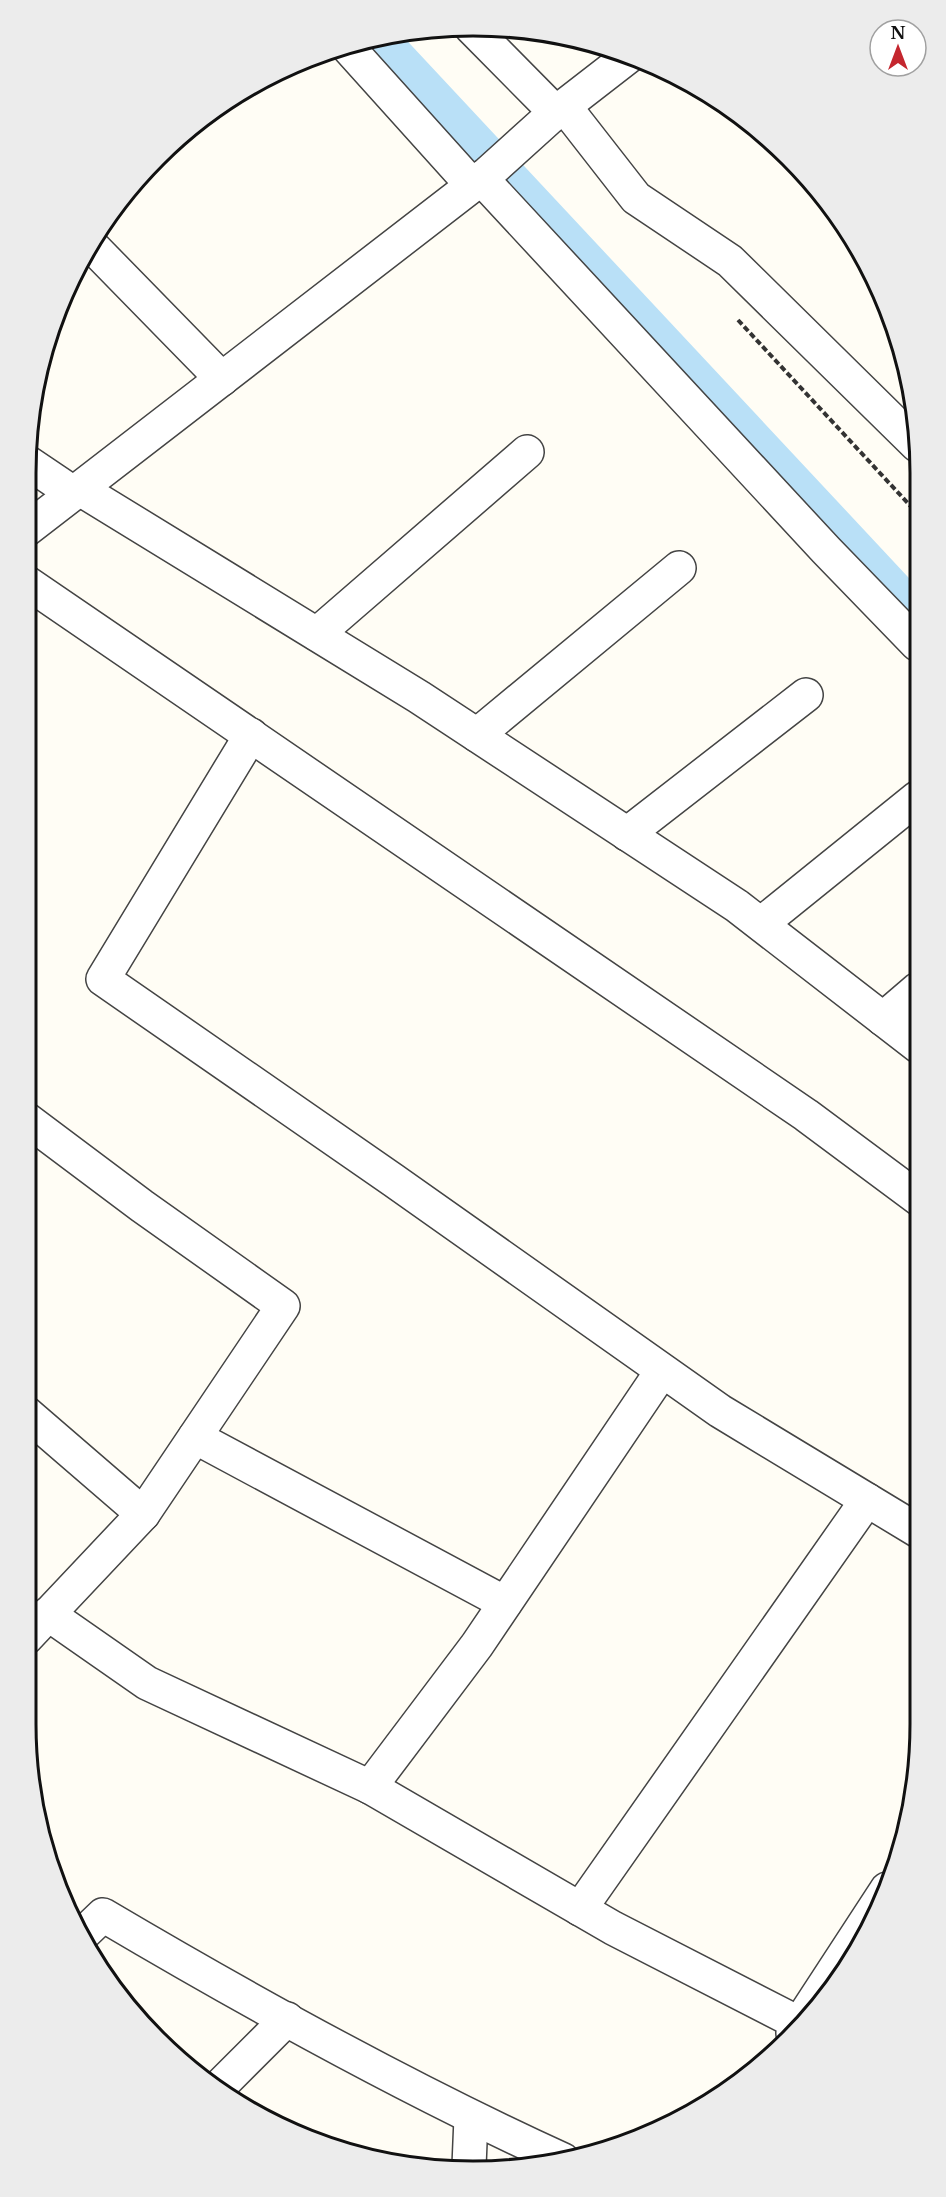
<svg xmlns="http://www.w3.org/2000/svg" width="946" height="2197" viewBox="0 0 946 2197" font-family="'Libre Baskerville',serif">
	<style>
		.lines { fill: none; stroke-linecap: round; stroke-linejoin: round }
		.canal { stroke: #b9e0f7; stroke-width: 36 }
		.minor-casing { stroke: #444; stroke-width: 36 }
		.path { stroke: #333; stroke-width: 4; stroke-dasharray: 6 3; stroke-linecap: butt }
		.minor { stroke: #fff; stroke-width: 33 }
		.rim { fill: none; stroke: #111; stroke-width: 3 }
	</style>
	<rect width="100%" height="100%" fill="#fffdf5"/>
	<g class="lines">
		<polyline class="canal" points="379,37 917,613"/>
		<g class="minor-casing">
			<g id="minor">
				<polyline points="471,27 556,113"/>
				<polyline points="346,45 472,185"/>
				<polyline points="565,107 636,198 730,261 917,445"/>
				<polyline points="481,178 826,550 917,644"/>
				<polyline points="90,244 222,379"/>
				<polyline points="27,462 73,493"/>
				<polyline points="80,489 419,697 737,906 918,1046"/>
				<polyline points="26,530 487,174 549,118 629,56"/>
				<polyline points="26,582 806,1115 919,1199"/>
				<polyline points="317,634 527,452"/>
				<polyline points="251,735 103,979 393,1180 720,1411 920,1532"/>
				<polyline points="477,735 679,568"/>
				<polyline points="627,834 806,695"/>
				<polyline points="761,924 917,798"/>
				<polyline points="883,1019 918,989"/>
				<polyline points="26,1413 143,1514"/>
				<polyline points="195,1437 505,1603"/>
				<polyline points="48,1614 147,1683 370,1787 613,1928 802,2025"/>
				<polyline points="26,1638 143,1514 283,1306 142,1206 26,1119"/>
				<polyline points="370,1787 477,1645 662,1371"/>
				<polyline points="580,1909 867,1500"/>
				<path d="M80 1937 103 1915C252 2003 405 2088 563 2160"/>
				<polyline points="793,2033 887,1889"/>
				<polyline points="219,2087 287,2019"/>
				<polyline points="469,2166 471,2118"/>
			</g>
		</g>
		<polyline class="path" points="738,320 917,513"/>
		<use href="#minor" class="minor"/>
	</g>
	<path d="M0 0H946V2197H0ZM473 36H473A437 437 0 0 1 910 473V1724A437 437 0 0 1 473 2161H473A437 437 0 0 1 36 1724V473A437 437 0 0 1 473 36Z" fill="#ececec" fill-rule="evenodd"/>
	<path class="rim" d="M473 36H473A437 437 0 0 1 910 473V1724A437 437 0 0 1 473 2161H473A437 437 0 0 1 36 1724V473A437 437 0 0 1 473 36Z"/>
	<g transform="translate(898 48)"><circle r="28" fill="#ffffff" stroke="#a0a0a0" stroke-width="1.5"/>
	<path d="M0-4.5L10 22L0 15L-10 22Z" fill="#c4262e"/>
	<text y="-9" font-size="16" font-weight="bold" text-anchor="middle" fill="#111111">N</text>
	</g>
</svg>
